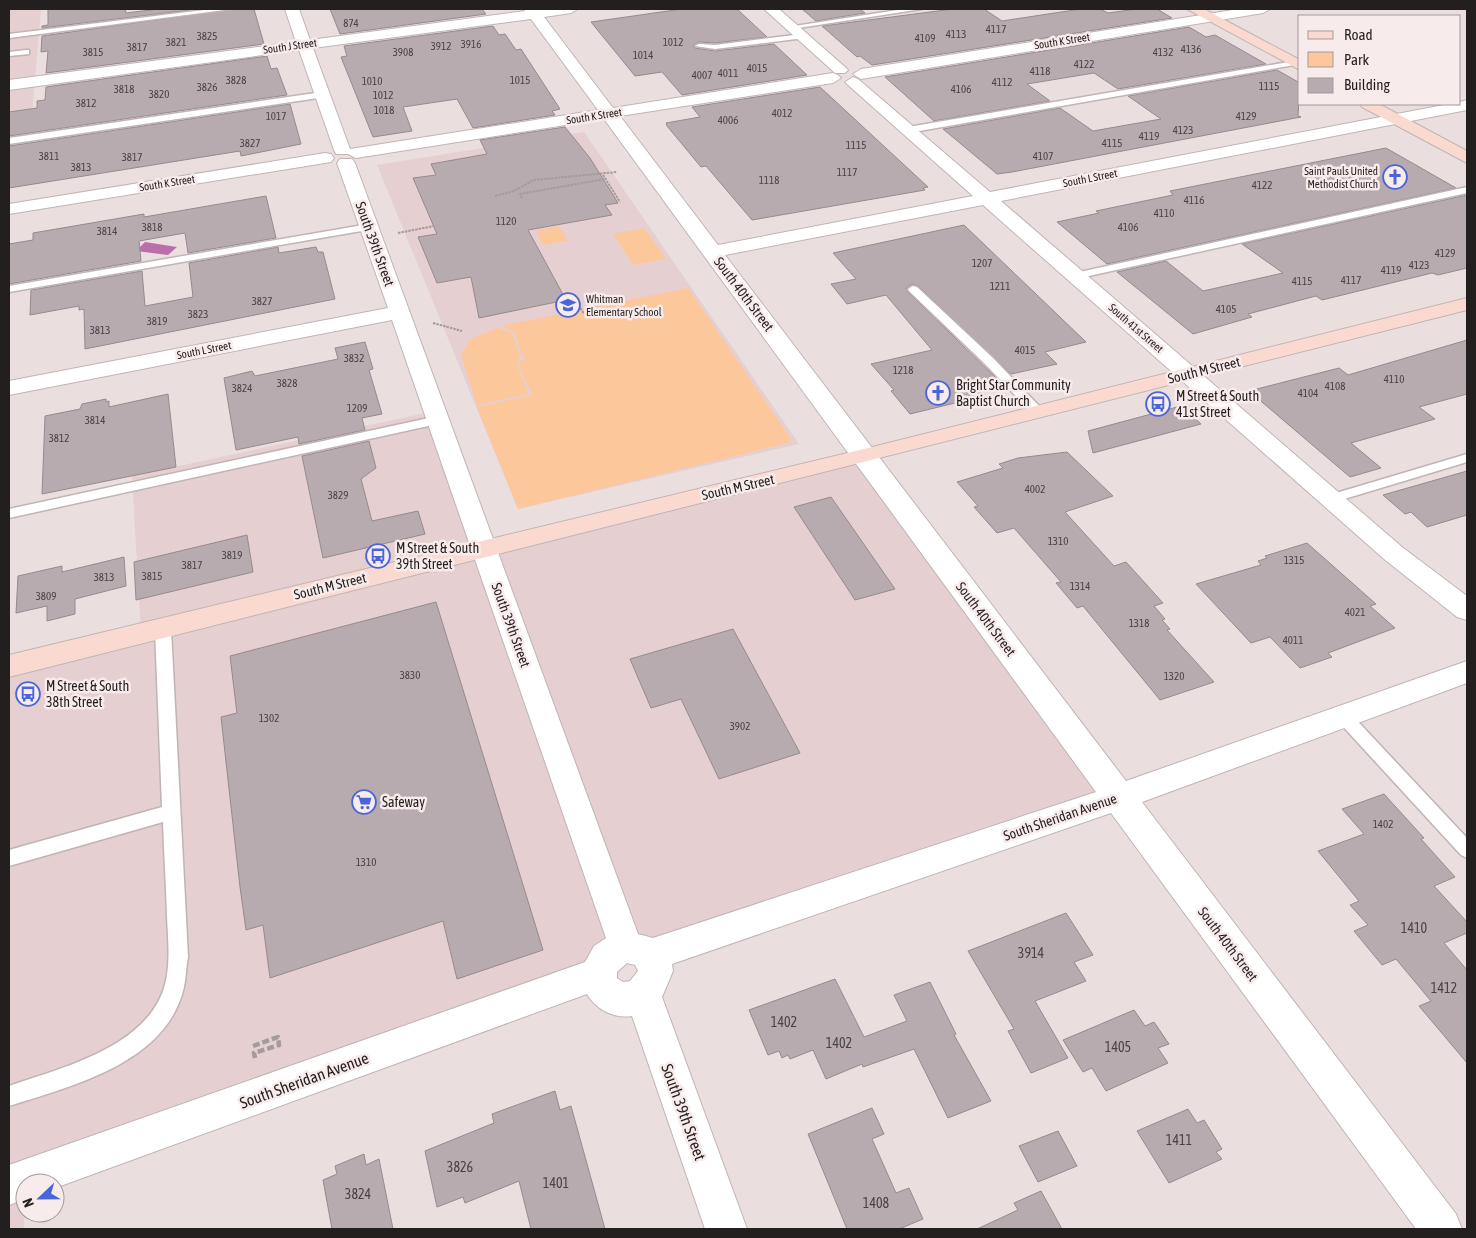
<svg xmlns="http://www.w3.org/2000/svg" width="1476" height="1238" viewBox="0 0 1476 1238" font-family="'Asap Condensed',sans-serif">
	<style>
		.built { fill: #e5cfd0 }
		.green { fill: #fdc79c }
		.water { fill: #ba6fac }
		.building { fill: #b7abaf; stroke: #958a8e }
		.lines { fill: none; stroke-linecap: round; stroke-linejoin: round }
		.lane-casing { stroke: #c0b4b4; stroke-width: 3 }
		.street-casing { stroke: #c0b4b4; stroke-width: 2 }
		.secondary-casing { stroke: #c0b4b4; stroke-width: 2 }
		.path-far1 { stroke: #a49b9b; stroke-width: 2; stroke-dasharray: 2.5 1; stroke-linecap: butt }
		.path { stroke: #a49b9b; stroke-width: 4.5; stroke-dasharray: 7 3; stroke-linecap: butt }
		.lane { fill: #fff; fill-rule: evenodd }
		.street { fill: #fff; fill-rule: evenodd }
		.secondary { fill: #fadad0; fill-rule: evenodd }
		.labels { text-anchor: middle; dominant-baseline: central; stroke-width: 5; stroke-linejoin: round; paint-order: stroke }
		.number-label { font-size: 11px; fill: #494243 }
		.far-street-label { font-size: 11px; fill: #241f1f; stroke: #f8ebeb }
		.far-poi-label { font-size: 11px; fill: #241f1f; stroke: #f8ebeb; text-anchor: end }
		.street-label { font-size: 14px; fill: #241f1f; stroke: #f8ebeb }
		.poi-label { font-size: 14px; fill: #241f1f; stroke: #f8ebeb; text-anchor: start }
		.near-number-label { font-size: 14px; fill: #494243 }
		.near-street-label { font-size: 16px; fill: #241f1f; stroke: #f8ebeb }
	</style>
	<rect width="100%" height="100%" fill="#eadede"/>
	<g class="built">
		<polygon points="9,9 41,9 30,137 9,141"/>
		<polygon points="584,132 799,444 518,509 377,165"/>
		<polygon points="435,411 483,547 864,456 1119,797 650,955 25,1179 24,1229 9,1229 9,666 141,634 132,476"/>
	</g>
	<g class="green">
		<polygon points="559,226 568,241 543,245 536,231"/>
		<polygon points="644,228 666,259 633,265 613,234"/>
		<polygon points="688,288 791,439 788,443 518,509 477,407 532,395 519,367 521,361 526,358 521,354 515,333 501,326"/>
		<polygon points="497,328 512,333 520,357 517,366 529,394 477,405 461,355 470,339"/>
	</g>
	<polygon class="water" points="145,242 177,247 168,255 136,251"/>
	<g class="building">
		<polygon points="48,9 125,9 126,13 159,9 199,9 42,28 42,26 48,25"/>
		<polygon points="234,9 254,9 264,44 46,73 48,51 41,52 42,36"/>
		<polygon points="330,9 482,9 486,14 340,34"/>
		<polygon points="682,9 737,9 767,37 715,43 699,42 693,46 695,48 715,51 774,44 807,75 682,95 662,72 635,76 591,22"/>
		<polygon points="802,9 860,9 865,13 816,21"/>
		<polygon points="953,9 984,9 1002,21 1081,9 1100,9 1108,13 1137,9 1157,9 1172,18 872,65 860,56 857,57 822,26"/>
		<polygon points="493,26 499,35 505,34 516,50 521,49 560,109 552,111 555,115 473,128 457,99 403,107 412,131 373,137 341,57 347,56 344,46"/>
		<polygon points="1189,27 1206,37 1215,35 1266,64 1118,89 1094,73 1027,84 1050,101 934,121 885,77"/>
		<polygon points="267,56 271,69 277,68 287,95 9,136 9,112 37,108 37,101 45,100 46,87"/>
		<polygon points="1277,70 1300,83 1298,116 1301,117 1012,172 997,174 943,129 1060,108 1093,131 1161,119 1128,96"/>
		<polygon points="820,87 928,187 923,188 925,190 752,220 706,166 701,167 667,126 666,123 700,117 692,107"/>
		<polygon points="290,104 301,144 241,156 240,151 9,188 9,146"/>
		<polygon points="565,127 590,158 618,203 605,205 612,215 528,230 566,300 479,318 471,277 437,283 418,237 437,234 413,178 436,175 431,164 487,154 480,140"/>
		<polygon points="1386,148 1456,188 1107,264 1057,222 1099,213 1096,211 1173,195 1170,191"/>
		<polygon points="1467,195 1467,268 1438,275 1432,273 1322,300 1316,296 1248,314 1252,317 1193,334 1117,272 1166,261 1203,291 1283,273 1242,244"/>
		<polygon points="266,196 276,238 188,253 185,233 139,241 141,261 9,284 9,244 33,240 33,233 144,214 144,217"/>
		<polygon points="964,225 1086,342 1045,352 1057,364 1011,374 918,286 912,284 906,288 908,292 996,378 973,383 984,396 910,414 891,391 894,390 871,364 932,350 886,295 847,304 831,284 856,279 833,253"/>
		<polygon points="278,247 279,253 316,247 318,252 323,252 335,299 85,349 84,309 79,310 79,306 30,315 31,290 142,271 145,306 193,297 189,263"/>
		<polygon points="1467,340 1467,394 1419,407 1435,419 1351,443 1381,468 1350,477 1249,391 1339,368 1348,375"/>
		<polygon points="365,342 373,369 369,370 382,414 362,418 365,430 299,444 298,437 236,450 224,378 252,371 255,376 338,359 335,348"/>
		<polygon points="168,394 176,467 42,494 45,416 80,409 82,404 106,399 106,402 109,401 109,407"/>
		<polygon points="1181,406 1201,424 1093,453 1088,431"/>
		<polygon points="369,441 376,468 361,479 372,521 418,511 425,534 323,558 302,456"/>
		<polygon points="1067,452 1113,496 1065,512 1114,566 1126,562 1163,603 1154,606 1165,619 1162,620 1170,629 1167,630 1214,682 1160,700 1083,606 1077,608 1056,583 1061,582 1014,528 997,533 974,507 978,506 957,482 1003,468 999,464 1018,458"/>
		<polygon points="1467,471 1467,515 1427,527 1411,512 1405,514 1383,495"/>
		<polygon points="831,497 895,589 855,600 794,507"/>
		<polygon points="247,535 253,572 136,600 134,562"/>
		<polygon points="1307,543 1376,604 1370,606 1395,628 1328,653 1332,657 1300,668 1270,637 1251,643 1196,584 1261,565 1258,561 1267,558 1265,556"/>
		<polygon points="124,557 126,586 75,599 75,614 47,621 47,606 16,613 18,576 62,566 62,572"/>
		<polygon points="436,602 543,950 457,979 443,921 270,978 263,925 246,930 240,887 221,717 237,713 230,656"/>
		<polygon points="733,629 800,753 719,779 681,699 651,708 630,659"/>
		<polygon points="1384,794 1424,838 1421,839 1455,877 1434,886 1467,922 1467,933 1444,943 1467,970 1467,1063 1419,1006 1431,1001 1396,959 1382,965 1354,931 1368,925 1350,905 1359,901 1318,851 1364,834 1342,809"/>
		<polygon points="1066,913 1093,955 1074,962 1086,981 1035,1001 1068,1058 1031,1073 1008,1031 1014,1029 968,951"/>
		<polygon points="835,979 864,1037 907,1021 894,995 930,982 956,1034 954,1035 991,1101 948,1118 914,1049 863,1067 862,1064 826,1079 813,1050 790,1059 788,1055 782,1058 779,1051 768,1055 749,1010"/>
		<polygon points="1134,1010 1145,1026 1154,1022 1169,1044 1158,1048 1168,1063 1106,1091 1092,1068 1083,1072 1063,1040"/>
		<polygon points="555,1091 560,1110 571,1106 605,1229 531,1229 519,1181 465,1203 463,1197 437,1207 425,1151 494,1123 492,1114"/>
		<polygon points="872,1108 884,1134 872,1139 896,1193 909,1188 923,1219 899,1229 847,1229 808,1134"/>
		<polygon points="1188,1109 1197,1123 1204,1120 1222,1149 1216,1152 1222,1159 1169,1183 1137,1131"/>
		<polygon points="1058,1131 1077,1166 1038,1182 1019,1146"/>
		<polygon points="364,1154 366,1165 379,1159 393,1229 332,1229 323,1180 337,1174 335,1166"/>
		<polygon points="1041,1191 1062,1229 977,1229 1018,1210 1014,1203"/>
	</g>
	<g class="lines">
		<g class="lane-casing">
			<g id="lane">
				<polygon points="212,9 232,9 9,38 9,34"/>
				<polygon points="904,9 922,9 792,29 788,27"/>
				<polygon points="802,34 805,34 805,38 715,49 695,46 699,44 715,45"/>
				<polygon points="26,50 29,50 29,54 9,56 9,52"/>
				<polygon points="1300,60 1300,64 908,133 904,130 908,127"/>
				<polygon points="322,92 326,95 325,97 9,144 9,138"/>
				<polygon points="1467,187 1467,193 1075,279 1070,276 1075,273"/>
				<polygon points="369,224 374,227 373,229 9,292 9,286"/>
				<polygon points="913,286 917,287 993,358 1042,409 1044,412 1042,415 1034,415 985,364 909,291 908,289"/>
				<polygon points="438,416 444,420 442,423 9,518 9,509"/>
				<polygon points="1467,454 1467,462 1331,503 1324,499 1326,496"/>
				<path d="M163 624 168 625 171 629 188 957C186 967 186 977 184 987 167 1063 72 1086 9 1106V1086C61 1068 145 1048 164 988 171 966 168 940 167 916 166 885 164 853 163 822L9 866V850L162 807 155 629 158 625Z"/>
				<polygon points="1343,710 1349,712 1467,838 1467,858 1461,855 1337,720 1335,716 1337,712"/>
			</g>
		</g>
		<g class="street-casing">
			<g id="street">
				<path d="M285 9H299L310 40 525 11 524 9H578L571 13 544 17 613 108 833 73 838 75 841 78 833 83 620 116 718 245 973 196 848 85 845 82 853 77 858 79 990 192 1449 104H1460V102L1467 100V110L1001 201 1402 547 1467 596V620L1457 617 1384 559 983 205 725 255 1126 781 1467 661V683L1142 802 1456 1214 1462 1229H1416L1111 813 672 964 673 971 662 997 747 1229H705L632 1016C615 1019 596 1010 587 994L55 1188V1183H25V1199L9 1205V1165L585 962 594 946 606 938 392 320 9 395V381L388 308 337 163 340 159H352L355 163 638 934 653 938 1096 792 604 119 356 158 348 154H336L334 150 299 50 9 90V80L296 42ZM531 19 598 110 350 149 313 48ZM627 963 635 965 638 971 630 981 623 982 617 978V972Z"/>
				<polygon points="764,9 779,9 845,67 848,70 845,73 835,73"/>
				<polygon points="1239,9 1270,9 1263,13 861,79 853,74 861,69"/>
				<polygon points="325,153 331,154 334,158 331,162 9,214 9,204"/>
			</g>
		</g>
		<g class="secondary-casing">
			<g id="secondary">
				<polygon points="1187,9 1204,9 1300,60 1300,70"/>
				<polygon points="1360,104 1379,104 1467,151 1467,163 1362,107"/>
				<polygon points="1467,298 1467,310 9,677 9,655 864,449"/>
			</g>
		</g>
		<g class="path-far1">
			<polyline points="603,175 620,202"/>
			<polyline points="495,196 514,191 534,180 617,172"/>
			<polyline points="522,198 520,194 605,179"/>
			<polyline points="398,233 434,226"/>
			<polyline points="575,299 584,314"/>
			<polyline points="433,323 462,331"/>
		</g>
		<polyline class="path" points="253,1046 278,1037 279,1045 254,1053 255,1058"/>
		<use href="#lane" class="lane"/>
		<use href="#street" class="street"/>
		<use href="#secondary" class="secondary"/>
	</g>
	<defs>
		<g id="church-ring" transform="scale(1.25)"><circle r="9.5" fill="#f8ebeb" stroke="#4965d9" stroke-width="1.5"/><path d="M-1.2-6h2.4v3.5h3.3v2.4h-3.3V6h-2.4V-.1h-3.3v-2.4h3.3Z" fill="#4965d9"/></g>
		<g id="school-ring" transform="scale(1.25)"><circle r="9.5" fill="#f8ebeb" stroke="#4965d9" stroke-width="1.5"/><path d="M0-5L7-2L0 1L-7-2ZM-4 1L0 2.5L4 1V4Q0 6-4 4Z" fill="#4965d9"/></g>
		<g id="bus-ring" transform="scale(1.25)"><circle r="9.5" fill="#f8ebeb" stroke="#4965d9" stroke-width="1.5"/><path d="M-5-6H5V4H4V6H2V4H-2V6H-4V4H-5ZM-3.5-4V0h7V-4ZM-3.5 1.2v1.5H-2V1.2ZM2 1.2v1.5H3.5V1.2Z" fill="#4965d9"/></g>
		<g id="supermarket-ring" transform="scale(1.25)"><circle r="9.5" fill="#f8ebeb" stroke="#4965d9" stroke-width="1.5"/><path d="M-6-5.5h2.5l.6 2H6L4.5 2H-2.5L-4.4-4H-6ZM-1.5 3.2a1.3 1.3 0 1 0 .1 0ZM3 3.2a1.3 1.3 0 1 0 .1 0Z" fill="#4965d9"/></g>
	</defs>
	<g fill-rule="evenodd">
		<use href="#church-ring" x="1395" y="177"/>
		<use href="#school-ring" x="568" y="305"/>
		<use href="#church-ring" x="938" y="393"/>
		<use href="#bus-ring" x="1158" y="404"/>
		<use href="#bus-ring" x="378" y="556"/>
		<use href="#bus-ring" x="28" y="694"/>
		<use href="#supermarket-ring" x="364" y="802"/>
	</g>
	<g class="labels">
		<g class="number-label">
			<text x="351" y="23">874</text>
			<text x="996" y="29">4117</text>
			<text x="956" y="34">4113</text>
			<text x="207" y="36">3825</text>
			<text x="925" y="38">4109</text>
			<text x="176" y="42">3821</text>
			<text x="673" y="42">1012</text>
			<text x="471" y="44">3916</text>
			<text x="441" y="46">3912</text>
			<text x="137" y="47">3817</text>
			<text x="1191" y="49">4136</text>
			<text x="93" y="52">3815</text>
			<text x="403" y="52">3908</text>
			<text x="1163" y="52">4132</text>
			<text x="643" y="55">1014</text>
			<text x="1084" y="64">4122</text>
			<text x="757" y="68">4015</text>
			<text x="1040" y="71">4118</text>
			<text x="728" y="73">4011</text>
			<text x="702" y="75">4007</text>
			<text x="236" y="80">3828</text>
			<text x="520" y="80">1015</text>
			<text x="372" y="81">1010</text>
			<text x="1002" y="82">4112</text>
			<text x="1269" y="86">1115</text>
			<text x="207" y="87">3826</text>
			<text x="124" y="89">3818</text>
			<text x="961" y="89">4106</text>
			<text x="159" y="94">3820</text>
			<text x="383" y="95">1012</text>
			<text x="86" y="103">3812</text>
			<text x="384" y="110">1018</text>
			<text x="782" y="113">4012</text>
			<text x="276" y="116">1017</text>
			<text x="1246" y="116">4129</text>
			<text x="728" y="120">4006</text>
			<text x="1183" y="130">4123</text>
			<text x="1149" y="136">4119</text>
			<text x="250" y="143">3827</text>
			<text x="1112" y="143">4115</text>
			<text x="856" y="145">1115</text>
			<text x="49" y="156">3811</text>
			<text x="1043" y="156">4107</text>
			<text x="132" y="157">3817</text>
			<text x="81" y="167">3813</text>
			<text x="847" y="172">1117</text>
			<text x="769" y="180">1118</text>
			<text x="1262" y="185">4122</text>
			<text x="1194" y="200">4116</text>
			<text x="1164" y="213">4110</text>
			<text x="506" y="221">1120</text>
			<text x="152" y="227">3818</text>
			<text x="1128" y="227">4106</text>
			<text x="107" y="231">3814</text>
			<text x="1445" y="253">4129</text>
			<text x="982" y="263">1207</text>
			<text x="1419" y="265">4123</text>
			<text x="1391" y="270">4119</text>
			<text x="1351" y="280">4117</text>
			<text x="1302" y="281">4115</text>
			<text x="1000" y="286">1211</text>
			<text x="262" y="301">3827</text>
			<text x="1226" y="309">4105</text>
			<text x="198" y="314">3823</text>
			<text x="157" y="321">3819</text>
			<text x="100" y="330">3813</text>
			<text x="1025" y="350">4015</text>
			<text x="354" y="358">3832</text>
			<text x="903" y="370">1218</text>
			<text x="1394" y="379">4110</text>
			<text x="287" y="383">3828</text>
			<text x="1335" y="386">4108</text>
			<text x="242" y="388">3824</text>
			<text x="1308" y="393">4104</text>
			<text x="357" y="408">1209</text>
			<text x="95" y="420">3814</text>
			<text x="59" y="438">3812</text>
			<text x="1035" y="489">4002</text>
			<text x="338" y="495">3829</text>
			<text x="1058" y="541">1310</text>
			<text x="232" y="555">3819</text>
			<text x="1294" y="560">1315</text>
			<text x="192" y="565">3817</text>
			<text x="152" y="576">3815</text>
			<text x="104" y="577">3813</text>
			<text x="1080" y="586">1314</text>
			<text x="46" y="596">3809</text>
			<text x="1355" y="612">4021</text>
			<text x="1139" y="623">1318</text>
			<text x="1293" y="640">4011</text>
			<text x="410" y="675">3830</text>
			<text x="1174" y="676">1320</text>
			<text x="269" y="718">1302</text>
			<text x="740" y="726">3902</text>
			<text x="1383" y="824">1402</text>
			<text x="366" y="862">1310</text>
		</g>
		<g class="far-street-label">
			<text transform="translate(1062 41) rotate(-9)">South K Street</text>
			<text transform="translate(290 46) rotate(-8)">South J Street</text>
			<text transform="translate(594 116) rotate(-9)">South K Street</text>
			<text transform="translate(1090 178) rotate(-11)">South L Street</text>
			<text transform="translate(167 183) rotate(-9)">South K Street</text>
			<text transform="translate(1136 328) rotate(41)">South 41st Street</text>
			<text transform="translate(204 350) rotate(-11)">South L Street</text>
		</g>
		<g class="far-poi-label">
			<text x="1378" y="171">Saint Pauls United<tspan x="1378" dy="13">Methodist Church</tspan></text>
			<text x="586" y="299" text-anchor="start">Whitman<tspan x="586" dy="13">Elementary School</tspan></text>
		</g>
		<g class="street-label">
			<text transform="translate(375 244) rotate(70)">South 39th Street</text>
			<text transform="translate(744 294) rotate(53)">South 40th Street</text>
			<text transform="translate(1204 370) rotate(-14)">South M Street</text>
			<text transform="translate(738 487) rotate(-13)">South M Street</text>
			<text transform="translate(330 586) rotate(-14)">South M Street</text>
			<text transform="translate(986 619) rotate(53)">South 40th Street</text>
			<text transform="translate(511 625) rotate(70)">South 39th Street</text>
			<text transform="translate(1060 817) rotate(-19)">South Sheridan Avenue</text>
			<text transform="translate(1228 944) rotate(53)">South 40th Street</text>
		</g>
		<g class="poi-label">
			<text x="956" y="385">Bright Star Community<tspan x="956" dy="16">Baptist Church</tspan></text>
			<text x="1176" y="396">M Street &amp; South<tspan x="1176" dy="16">41st Street</tspan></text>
			<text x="396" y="548">M Street &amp; South<tspan x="396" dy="16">39th Street</tspan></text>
			<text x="46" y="686">M Street &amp; South<tspan x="46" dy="16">38th Street</tspan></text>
			<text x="382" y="802">Safeway</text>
		</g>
		<g class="near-number-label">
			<text x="1414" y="928">1410</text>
			<text x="1031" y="953">3914</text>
			<text x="1444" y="988">1412</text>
			<text x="784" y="1022">1402</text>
			<text x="839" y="1043">1402</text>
			<text x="1118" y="1047">1405</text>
			<text x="1179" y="1140">1411</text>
			<text x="460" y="1167">3826</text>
			<text x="556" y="1183">1401</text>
			<text x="358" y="1194">3824</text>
			<text x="876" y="1203">1408</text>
		</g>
		<g class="near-street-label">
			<text transform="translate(304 1080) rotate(-20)">South Sheridan Avenue</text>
			<text transform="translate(684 1112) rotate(70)">South 39th Street</text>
		</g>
	</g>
	<rect width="1476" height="1238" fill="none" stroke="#241f1f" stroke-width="20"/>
	<rect x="1298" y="15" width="162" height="90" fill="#f8ebeb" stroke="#a39999"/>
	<rect x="1308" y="31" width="25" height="8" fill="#fadad0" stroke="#a39999"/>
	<text x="1344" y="40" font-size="15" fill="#241f1f">Road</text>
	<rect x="1308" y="52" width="25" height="15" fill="#fdc79c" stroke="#a39999"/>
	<text x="1344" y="65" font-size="15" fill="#241f1f">Park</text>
	<rect x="1308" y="78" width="25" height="15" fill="#b7abaf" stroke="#a39999"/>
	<text x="1344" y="90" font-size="15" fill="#241f1f">Building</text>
	<g transform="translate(40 1198) rotate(248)"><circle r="24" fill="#f8ebeb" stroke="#a39999"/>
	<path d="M0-4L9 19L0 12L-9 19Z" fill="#4965d9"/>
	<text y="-8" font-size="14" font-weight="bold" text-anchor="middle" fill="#241f1f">N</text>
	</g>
</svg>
